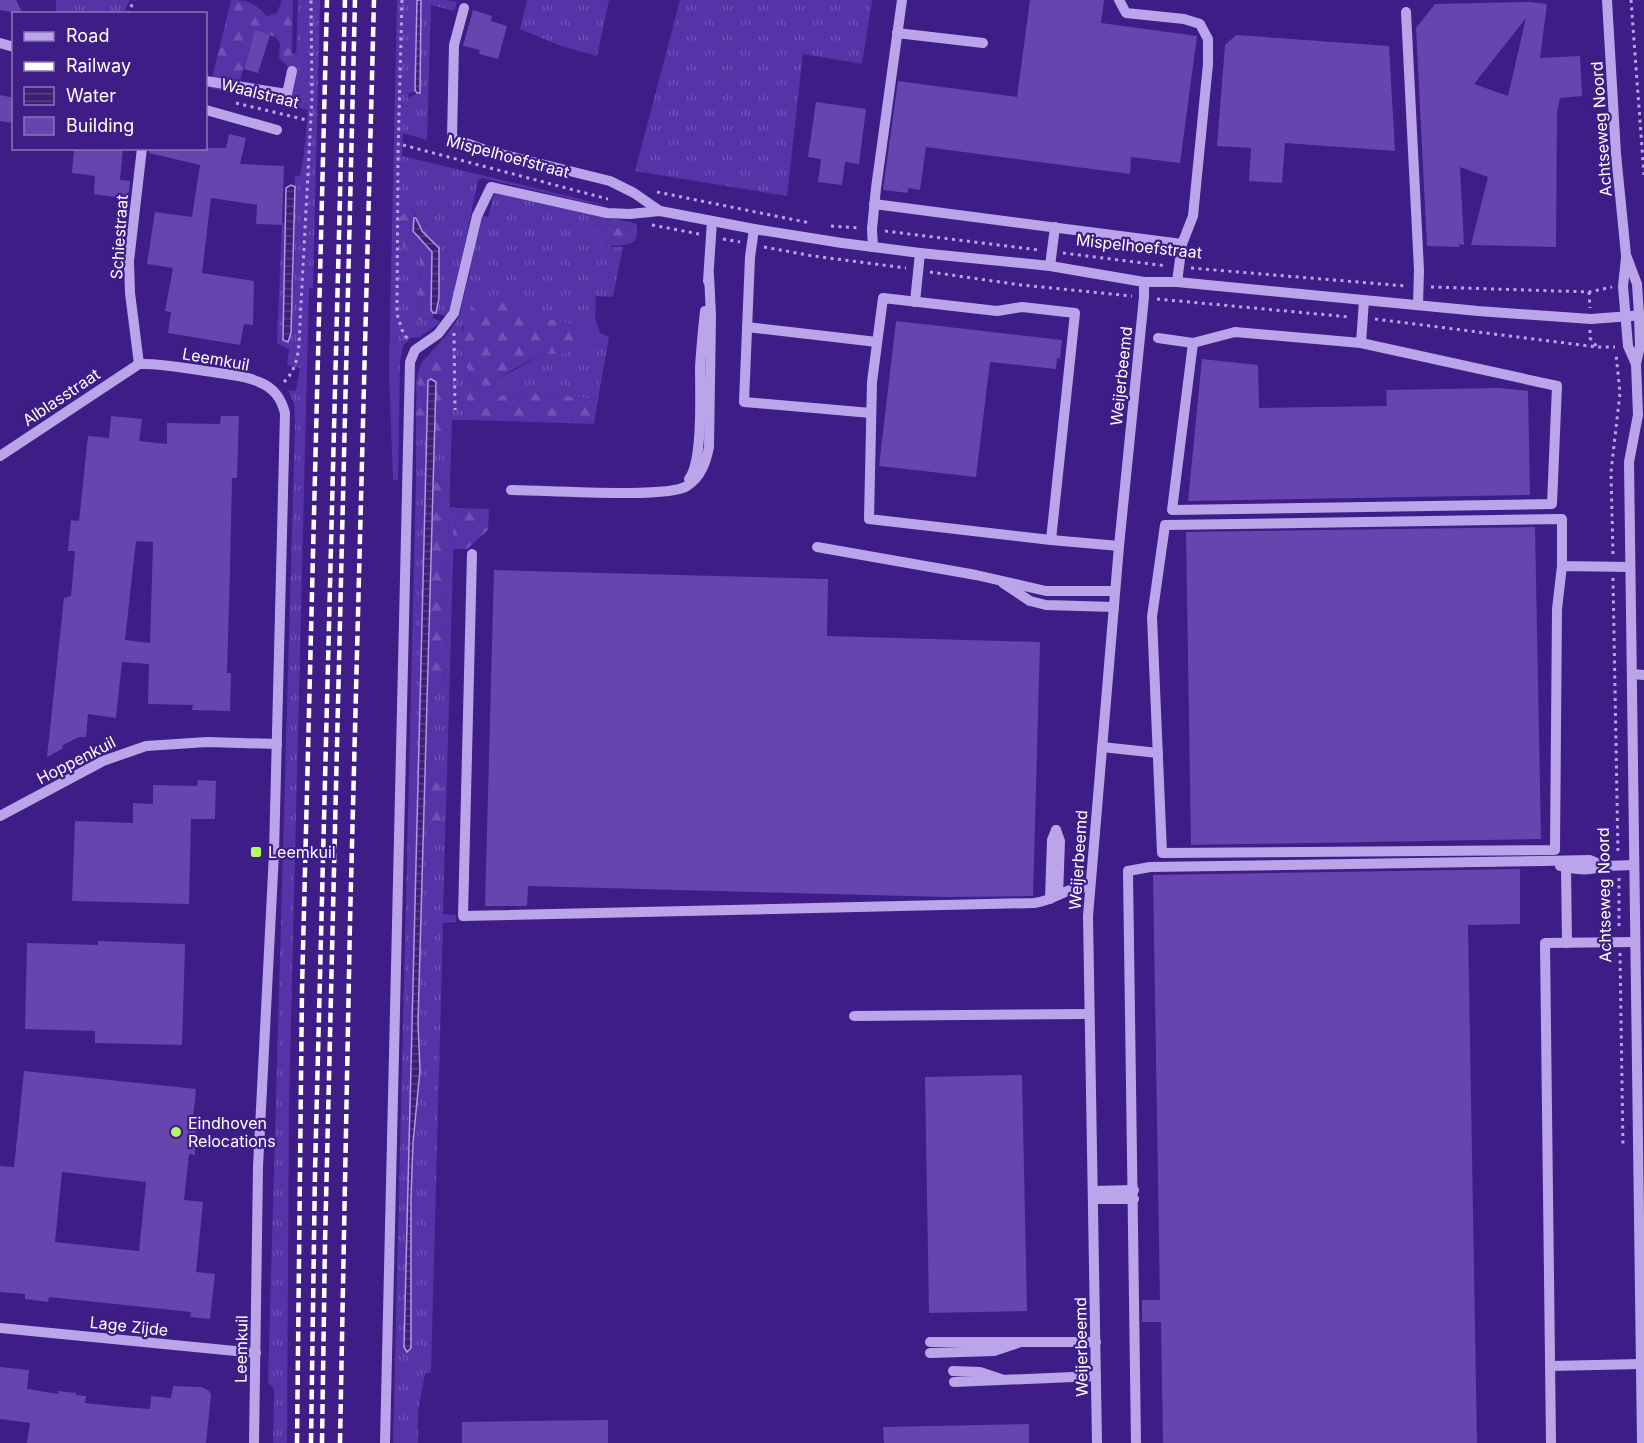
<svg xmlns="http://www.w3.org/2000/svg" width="1644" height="1443" viewBox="0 0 1644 1443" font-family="Inter,sans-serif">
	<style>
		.grass { fill: url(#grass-tufts) }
		.forest { fill: url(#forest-firs) }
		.water { fill: url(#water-rules); stroke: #b098ed; stroke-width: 1.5 }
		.building { fill: #6645af; fill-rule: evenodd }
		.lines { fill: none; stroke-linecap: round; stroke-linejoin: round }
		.path { stroke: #baa5eb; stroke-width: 3; stroke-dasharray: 3 4.5; stroke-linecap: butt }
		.minor { stroke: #baa5eb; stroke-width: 10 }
		.rail { stroke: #fff; stroke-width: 4.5; stroke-dasharray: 10 4.5; stroke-linecap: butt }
		.poi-dot { fill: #b4fb63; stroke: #3e1d86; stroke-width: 2 }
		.labels { text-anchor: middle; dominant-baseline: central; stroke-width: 4.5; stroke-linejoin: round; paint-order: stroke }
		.street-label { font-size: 16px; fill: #fff; stroke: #3e1d86 }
		.poi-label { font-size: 16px; fill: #fff; stroke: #3e1d86; text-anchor: start }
	</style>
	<defs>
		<pattern id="grass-tufts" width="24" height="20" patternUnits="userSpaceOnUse" patternTransform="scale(1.5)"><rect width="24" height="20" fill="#5633a6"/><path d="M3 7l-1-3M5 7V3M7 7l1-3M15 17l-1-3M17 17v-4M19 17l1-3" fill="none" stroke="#6f52b3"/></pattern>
		<pattern id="forest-firs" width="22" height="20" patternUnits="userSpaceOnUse" patternTransform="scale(1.5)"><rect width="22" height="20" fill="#5633a6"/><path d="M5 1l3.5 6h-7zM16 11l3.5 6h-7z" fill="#6f52b3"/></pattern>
		<pattern id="water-rules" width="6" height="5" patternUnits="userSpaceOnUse" patternTransform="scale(1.5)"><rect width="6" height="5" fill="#3a2070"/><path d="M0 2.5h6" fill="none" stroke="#584185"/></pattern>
	</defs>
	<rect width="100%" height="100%" fill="#3e1d86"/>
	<g class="grass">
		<polygon points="56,0 130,0 123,14 56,13"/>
		<path d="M298 0H320L313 288H309L289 1102 287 1443H273L274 1389 268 1382 295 423 294 403 288 390 296 391 300 368 287 365 289 349 277 343 282 222 286 225 283 340 294 286 295 176H300C305 153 306 132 308 110L210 88V86L290 97 296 60Z"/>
		<polygon points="397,0 417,0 415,92 409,93 407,98 420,92 421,0 447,0 457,2 454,11 431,5 427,140 403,133 402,156 609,206 580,201 482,178 478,180 454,297 447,316 433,313 436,312 439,298 439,248 422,231 413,208 399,217 420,259 418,309 415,311 424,320 433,318 441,322 420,337 410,338 403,346 400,362 398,480 393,480 389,371"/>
		<polygon points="527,0 609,0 597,56 561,46 520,29"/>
		<polygon points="680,0 872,0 862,64 803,54 787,196 635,171"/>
		<path d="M495 191 637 224V233L602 224 612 247H623L613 297 596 296 595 318 600 333 609 337 598 399 530 393 496 396 498 378 517 369 539 355 566 353 539 318 521 313 463 326C460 350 464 363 474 385L467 397V420H452L450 482 434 480V440H442L416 390 417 375 422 362 446 336 459 317 482 216 488 217Z"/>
		<polygon points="416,418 427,419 404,1347 407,1352 411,1348 411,1198 413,1143 420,1070 418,1023 428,690 444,690 449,507 459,508 454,528 443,914 456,915 456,922 443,923 431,1373 425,1373 418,1413 418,1443 393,1443 416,480"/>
	</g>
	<g class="forest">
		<path d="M231 0C248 0 256 4 267 16L277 13 282 0H293L292 54 297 52 296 60 302 67 296 69 288 67 279 58 280 43 276 37 255 31 239 84 212 78Z"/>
		<path d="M413 208 416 218 414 219 416 235 428 246 432 252 431 310 433 313V318L424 320 402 319V311H415L418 309 420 259C399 246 400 240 399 217Z"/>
		<path d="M602 224 637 233 635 241C622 247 614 247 600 243L597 234Z"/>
		<path d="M509 294 521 313 591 328 592 339 566 353 539 355 498 378 496 396 530 393 598 399 594 424 467 420V397L474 385C459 349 456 340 474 304Z"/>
		<path d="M432 360H437L448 371 446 428 442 440H434L435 380 428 381 427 419 416 418C416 399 415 372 432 360Z"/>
		<polygon points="434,480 450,482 444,691 428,690"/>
		<polygon points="459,508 489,509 488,530 467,549 453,549 454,528"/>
		<polygon points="438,776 442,779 440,841 428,841 430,778"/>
	</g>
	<g class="water">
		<polygon points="417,0 421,0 420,93 417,93 415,90"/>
		<polygon points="291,185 295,187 291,333 288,342 283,340 283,338 286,188"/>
		<polygon points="414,218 416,218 422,231 439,248 439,298 436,313 433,313 431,310 432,252 413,231"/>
		<polygon points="431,379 436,382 418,1023 420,1070 413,1143 411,1198 411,1348 407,1352 404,1347 428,381"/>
	</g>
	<g class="building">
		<polygon points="0,0 16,0 23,14 0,10"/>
		<polygon points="1030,0 1104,0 1101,23 1197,36 1180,163 1131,157 1130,174 926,147 920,190 908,188 908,193 883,190 898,81 1017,97"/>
		<path d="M1530 2 1547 4 1540 58 1580 56 1582 96 1560 98 1557 112 1556 247 1471 245 1488 177 1460 167 1464 245 1459 244 1460 247 1427 246 1416 28 1435 4ZM1526 18 1508 96 1474 84Z"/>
		<polygon points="473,10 492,16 491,21 507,26 498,59 479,54 480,50 463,46"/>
		<polygon points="255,30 270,35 258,73 244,69"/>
		<polygon points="1236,35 1389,46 1395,151 1285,143 1282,183 1249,181 1251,148 1217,146 1225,45"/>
		<polygon points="0,95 14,98 14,123 0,121"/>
		<polygon points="816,102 866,109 859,164 845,162 842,185 818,182 821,159 808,157"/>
		<polygon points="229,134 246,138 240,164 284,166 282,225 256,224 257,205 211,198 202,273 254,281 253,325 244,324 240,345 168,333 171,312 165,311 173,268 147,264 155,212 192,217 200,165 149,153 150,148 226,148"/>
		<polygon points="74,148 123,148 120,180 130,181 128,199 94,194 95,176 72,173"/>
		<polygon points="896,321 1062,340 1060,359 1057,358 1056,369 990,362 976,477 879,466"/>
		<polygon points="1202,359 1258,365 1259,408 1387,406 1386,390 1499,388 1528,391 1530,495 1188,501"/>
		<path d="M111 416 142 419 139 441 167 444V423L220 424 221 416H239L237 478H232L230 570 227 673H231L230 711 192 710 193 705 148 704 149 664 122 662 116 718 88 714 86 737H79L63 745 62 749 47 757 64 598 71 596 75 551H68L71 520 79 521 88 436 109 438ZM136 541 153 542 150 643 125 640Z"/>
		<polygon points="1535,527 1541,839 1191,845 1186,532"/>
		<polygon points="494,570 828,579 827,636 1040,642 1033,896 948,897 528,886 527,906 485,906"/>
		<polygon points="198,780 216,781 215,819 191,819 189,904 72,901 75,821 133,823 133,803 153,804 153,785 197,786"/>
		<polygon points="1520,869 1520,924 1468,925 1477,1443 1163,1443 1161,1322 1142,1322 1142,1300 1160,1300 1153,875"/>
		<polygon points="98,941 185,944 182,1045 95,1043 95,1031 25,1029 27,943 98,945"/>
		<path d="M24 1071 196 1089 193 1119H196L195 1155 189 1154 184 1200 203 1202 196 1272 215 1274 210 1319 190 1317 191 1312 49 1297 48 1302 25 1299V1294L0 1292V1166L14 1167ZM62 1172 146 1182 139 1251 55 1242Z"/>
		<polygon points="1022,1075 1027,1311 929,1313 925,1077"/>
		<polygon points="0,1367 29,1370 27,1389 58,1394 58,1391 76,1393 76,1395 86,1396 85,1403 123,1407 150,1409 151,1396 171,1398 173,1386 201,1387 209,1391 211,1395 206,1443 27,1443 30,1423 0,1419"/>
		<polygon points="608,1420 608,1443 462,1443 462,1422"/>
		<polygon points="1029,1424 1029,1443 884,1443 883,1427"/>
	</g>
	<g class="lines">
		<g class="path">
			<polyline points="402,0 398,153 397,314 402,330 408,340"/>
			<polyline points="1631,0 1644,175"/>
			<polyline points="128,14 134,0"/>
			<polyline points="236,103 307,120"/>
			<polyline points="403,145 608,199"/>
			<polyline points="657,192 810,223"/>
			<polyline points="652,225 699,234"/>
			<polyline points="831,226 860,228"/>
			<polyline points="885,231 1039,250"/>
			<polyline points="723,239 740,242"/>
			<polyline points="764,247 813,256 906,268"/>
			<polyline points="1063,253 1167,266"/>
			<polyline points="1191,268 1406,286"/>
			<polyline points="930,272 1021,285 1132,296"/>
			<polyline points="1431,287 1589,292 1612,287"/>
			<polyline points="1589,292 1590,308"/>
			<polyline points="1157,299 1350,317"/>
			<polyline points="1375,319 1597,347 1615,347"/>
			<polyline points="1590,330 1590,338 1597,347"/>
			<polyline points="454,333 455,410"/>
			<path d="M284 382C300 366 299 344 300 323L312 98 311 0"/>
			<polyline points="1613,554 1611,472 1620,393 1616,354"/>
			<polyline points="1613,578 1618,854"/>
			<polyline points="1619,878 1619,929"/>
			<polyline points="1620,953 1623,1148"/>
		</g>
		<g class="minor">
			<polyline points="1119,0 1126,13 1184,19 1200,24 1208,39 1208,64 1193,216 1182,244 1177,282"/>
			<polyline points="1607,0 1616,154 1626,255 1637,284 1639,315 1640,346 1636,364 1638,415 1629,462 1642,1443"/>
			<polyline points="464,8 454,45 452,138 488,151 610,181 634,193 660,211"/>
			<polyline points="1406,12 1419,270 1418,305"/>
			<polyline points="897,33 983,43"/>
			<polyline points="0,43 14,47"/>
			<polyline points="206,81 287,94 292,71"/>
			<polyline points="206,110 277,130"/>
			<polyline points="874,204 1182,244"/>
			<polyline points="754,229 750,257 744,402 871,413"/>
			<polyline points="873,247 872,229 876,188 902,0"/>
			<polyline points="1626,258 1623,286 1628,346 1636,364"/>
			<polyline points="1050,266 1055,227"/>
			<polyline points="708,281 712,221"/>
			<polyline points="915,302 920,253"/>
			<polyline points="747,327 877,342"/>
			<polyline points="1158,338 1193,343"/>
			<polyline points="1361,343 1235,332 1193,343 1172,510 1552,504 1557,386 1361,343 1364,300"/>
			<path d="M139 364C164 363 188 369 213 372 228 375 245 375 259 382 274 388 281 398 285 413L274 853 258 1167 254 1443"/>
			<polyline points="139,364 130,293 129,261 142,148"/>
			<polyline points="0,456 139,364"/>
			<path d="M689 479C703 462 700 393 700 368 701 349 703 330 705 311"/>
			<path d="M511 490C542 490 668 499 687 486 701 477 706 462 709 447L711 316 709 275"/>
			<polyline points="1051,540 869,519 872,382 883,298 997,311 1022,307 1075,313 1051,540 1119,546"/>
			<polyline points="817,547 976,575 1046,591 1115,591"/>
			<path d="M472 554 463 916 1034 903C1056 901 1065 886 1090 887"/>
			<polyline points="1562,566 1562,519 1165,525 1152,617 1162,853 1555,850 1557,609 1562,566 1630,567"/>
			<polyline points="1003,583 1030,601 1046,605 1114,607"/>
			<polyline points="1632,674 1644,675"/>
			<polyline points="1102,747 1158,753"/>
			<polyline points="0,816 103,761 146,746 207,742 277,744"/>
			<polyline points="1056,830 1060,841 1058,895"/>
			<path d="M1560 866C1576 870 1588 871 1604 866"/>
			<polyline points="1566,867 1567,943"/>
			<polyline points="1050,899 1052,840 1056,830"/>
			<polyline points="854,1016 1089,1014"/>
			<polyline points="1093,1191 1134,1190"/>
			<polyline points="1093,1199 1134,1199"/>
			<polyline points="0,1328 256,1353"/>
			<polyline points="930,1342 1096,1342"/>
			<polyline points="930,1353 994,1351 1018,1343"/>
			<polyline points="1550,1366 1641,1364"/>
			<polyline points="953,1371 980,1372 1001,1379"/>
			<polyline points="954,1382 1096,1376"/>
			<polyline points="385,1443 410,362 415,350 438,334 454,313 477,216 491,187 607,213 630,214 660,211 754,229 842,243 920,253 1050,266 1144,282 1177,282 1478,311 1591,319 1644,315"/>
			<polyline points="1097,1443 1088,916 1119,546 1144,297 1144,282"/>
			<polyline points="1136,1443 1128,871 1150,867 1543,861 1590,860 1604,866 1634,865"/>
			<polyline points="1551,1443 1545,943 1635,942"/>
		</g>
		<g class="rail">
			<polyline points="297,1443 302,989 327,0"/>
			<polyline points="311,1443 315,1171 345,0"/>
			<polyline points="322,1443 325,1243 355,0"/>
			<polyline points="340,1443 350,922 374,0"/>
		</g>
	</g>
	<g class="poi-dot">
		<rect x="250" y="846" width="12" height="12" rx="3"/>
		<circle cx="176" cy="1132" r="6"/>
	</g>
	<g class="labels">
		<g class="street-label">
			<text transform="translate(260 93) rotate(14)">Waalstraat</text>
			<text transform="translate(1601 129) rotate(-94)">Achtseweg Noord</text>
			<text transform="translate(508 156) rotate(15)">Mispelhoefstraat</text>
			<text transform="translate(119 237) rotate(-86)">Schiestraat</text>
			<text transform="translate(1139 246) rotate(6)">Mispelhoefstraat</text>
			<text transform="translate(216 359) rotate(10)">Leemkuil</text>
			<text transform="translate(1121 376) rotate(-84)">Weijerbeemd</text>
			<text transform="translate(61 397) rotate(-34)">Alblasstraat</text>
			<text transform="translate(76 760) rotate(-27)">Hoppenkuil</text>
			<text transform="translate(1078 860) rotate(-86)">Weijerbeemd</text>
			<text transform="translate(1604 895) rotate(-91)">Achtseweg Noord</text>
			<text transform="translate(129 1326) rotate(6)">Lage Zijde</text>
			<text transform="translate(1081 1347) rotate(-91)">Weijerbeemd</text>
			<text transform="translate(241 1349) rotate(-89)">Leemkuil</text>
		</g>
		<g class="poi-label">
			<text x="268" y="852">Leemkuil</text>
			<text x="188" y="1123">Eindhoven<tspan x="188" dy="18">Relocations</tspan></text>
		</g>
	</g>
	<rect x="12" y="12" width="195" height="138" fill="#3e1d86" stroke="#8b77b6" stroke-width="1.5"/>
	<rect x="24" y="32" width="30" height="9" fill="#baa5eb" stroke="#8b77b6" stroke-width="1.5"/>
	<text x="66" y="42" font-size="18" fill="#ffffff">Road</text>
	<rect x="24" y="62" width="30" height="9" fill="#ffffff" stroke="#8b77b6" stroke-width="1.5"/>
	<text x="66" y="72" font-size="18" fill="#ffffff">Railway</text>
	<rect x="24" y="87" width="30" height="18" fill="url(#water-rules)" stroke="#8b77b6" stroke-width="1.5"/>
	<text x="66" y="102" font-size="18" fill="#ffffff">Water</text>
	<rect x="24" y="117" width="30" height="18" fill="#6645af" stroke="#8b77b6" stroke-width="1.5"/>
	<text x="66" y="132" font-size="18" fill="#ffffff">Building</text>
</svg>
